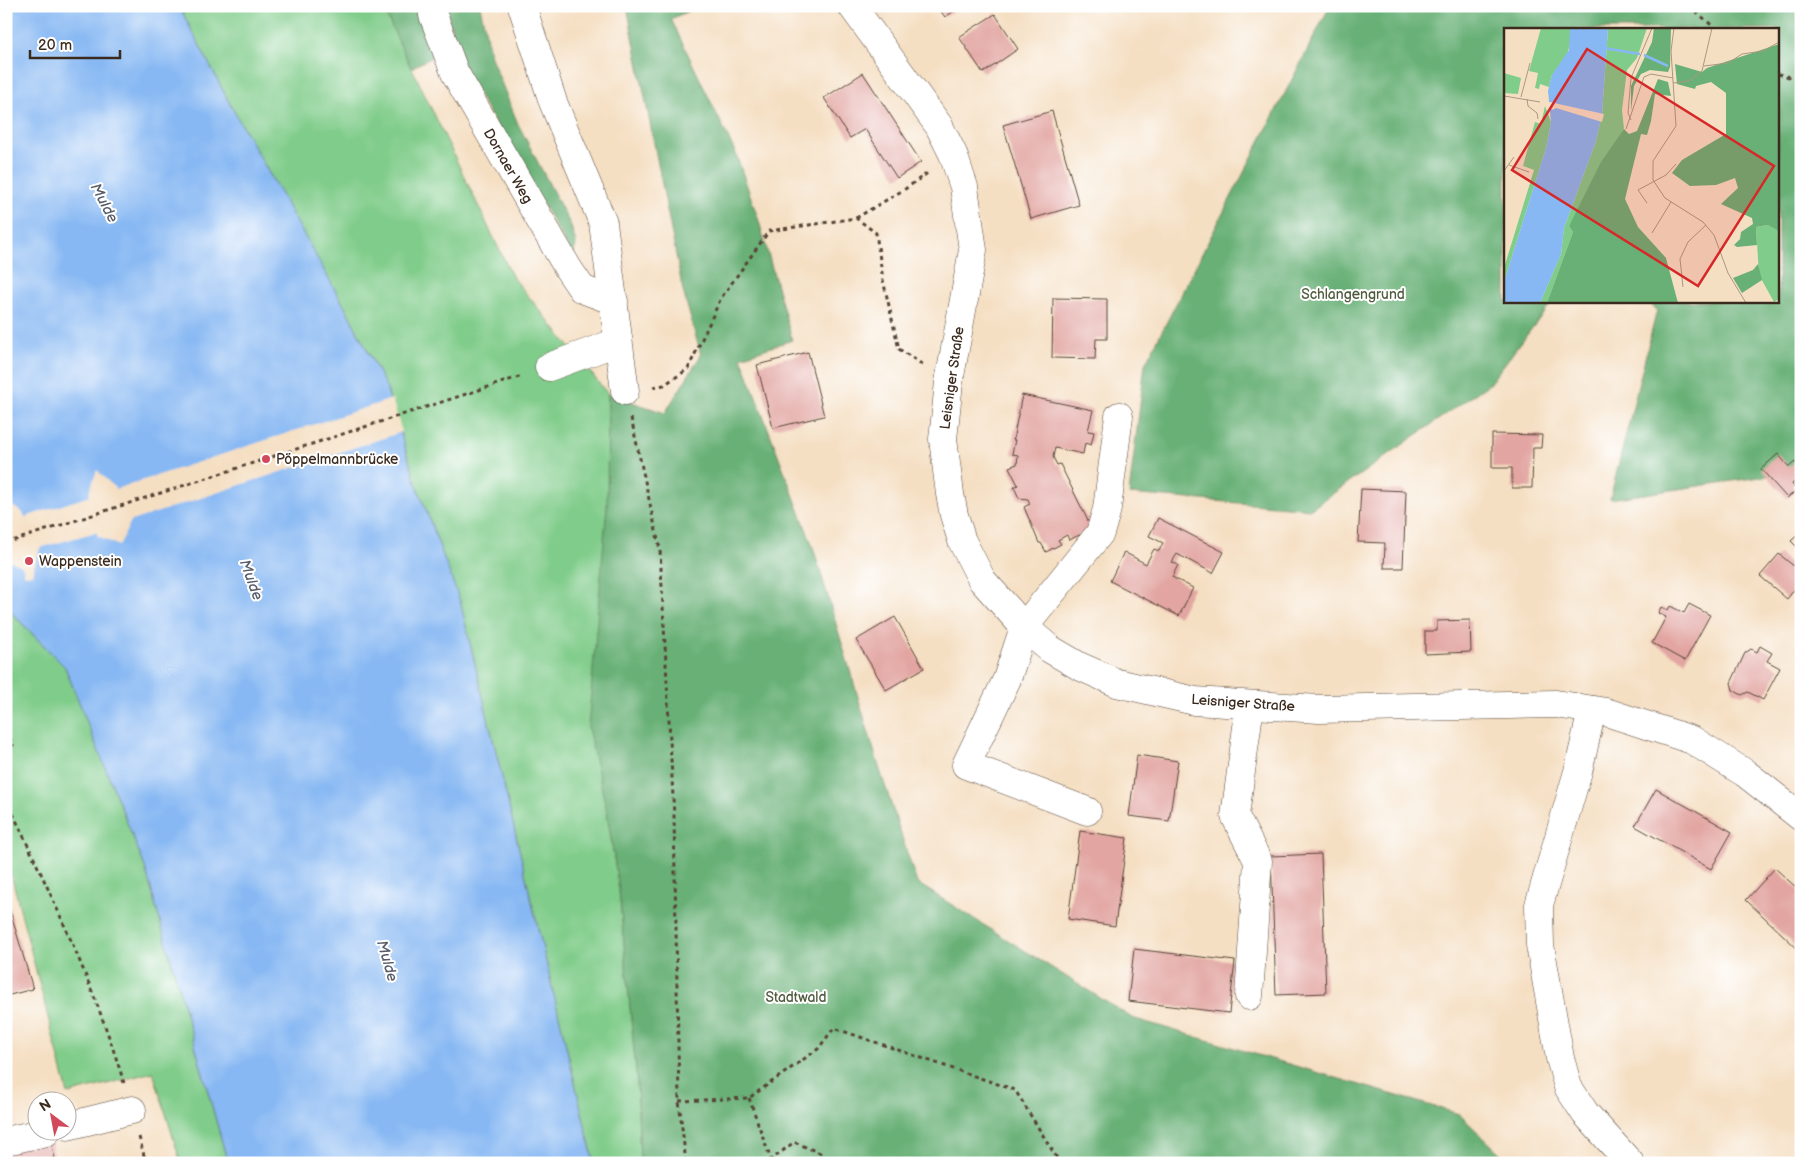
<svg xmlns="http://www.w3.org/2000/svg" width="1807" height="1169" viewBox="0 0 1807 1169" font-family="'Balsamiq Sans',sans-serif">
	<style>
		.green { fill: #80cc8a; stroke: #5e7b54 }
		.forest { fill: #68b076; stroke: #526d4a }
		.water { fill: #87b8f3; stroke: #617188 }
		.pier { fill: #f5dfc3 }
		.building { fill: #e2a5a1 }
		.lines { fill: none; stroke-linecap: round; stroke-linejoin: round }
		.minor-casing { stroke: #574537; stroke-width: 29 }
		.major-casing { stroke: #574537; stroke-width: 29 }
		.path { stroke: #574537; stroke-width: 3; stroke-dasharray: 4 4; stroke-linecap: butt }
		.minor { stroke: #fff; stroke-width: 28 }
		.major { stroke: #fff; stroke-width: 28 }
		.poi-dot { fill: #d1495b; stroke: #fff; stroke-width: 2 }
		.labels { text-anchor: middle; dominant-baseline: central; stroke-width: 4; stroke-linejoin: round; paint-order: stroke }
		.street-label { font-size: 14px; fill: #3b2a1e; stroke: #fff }
		.park-label { font-size: 14px; fill: #505b3e; stroke: #fff }
		.poi-label { font-size: 14px; fill: #3b2a1e; stroke: #fff; text-anchor: start }
		.water-label { font-size: 15px; font-style: italic; fill: #565c69; stroke: #fff }
		.inset-river { fill: none; stroke: #87b8f3; stroke-width: 2.5 }
		.inset-road { fill: none; stroke: #ab9781; stroke-width: 1 }
		.view { fill: #d62828; fill-opacity: 0.15; stroke: #d62828; stroke-width: 2.5 }
		.inset-edge { fill: none; stroke: #3b2a1e; stroke-width: 2.5 }
	</style>
	<rect width="100%" height="100%" fill="#fff"/>
	<filter id="ink" filterUnits="userSpaceOnUse"><feTurbulence type="fractalNoise" baseFrequency=".02" numOctaves="2"/><feDisplacementMap in="SourceGraphic" scale="10" xChannelSelector="R" yChannelSelector="G"/><feConvolveMatrix kernelMatrix="1 2 1 2 8 2 1 2 1" color-interpolation-filters="sRGB"/></filter>
	<filter id="wash" filterUnits="userSpaceOnUse"><feTurbulence type="fractalNoise" baseFrequency=".0096" numOctaves="4" result="noise"/><feDisplacementMap in="SourceGraphic" scale="20" xChannelSelector="R" yChannelSelector="G"/><feGaussianBlur stdDeviation="1.12" result="paint"/><feColorMatrix in="noise" values="0 0 0 0 0 0 0 0 0 0 0 0 0 0 0 0 0 1.4 0 .05"/><feComposite in="paint" operator="in"/></filter>
	<g filter="url(#wash)">
		<rect width="100%" height="100%" fill="#f5dfc3"/>
		<g class="green">
			<polygon points="179,6 382,6 512,276 608,394 607,812 619,890 637,1081 640,1163 594,1163 460,601 417,486 386,387 346,309 232,108"/>
			<polygon points="6,607 65,667 145,867 228,1163 181,1163 153,1072 68,1094 6,855"/>
		</g>
		<g class="forest">
			<polygon points="382,6 417,6 432,57 411,68"/>
			<polygon points="445,6 480,6 491,57 518,124 571,226 576,244 573,256 463,68"/>
			<polygon points="627,6 699,6 671,19 736,154 759,221 792,340 741,357 813,547 879,767 917,883 1132,1018 1459,1114 1510,1163 640,1163 637,1081 619,890 607,812 588,728 607,505 608,394 665,413 701,355 683,291"/>
			<polygon points="1330,6 1801,6 1801,471 1610,499 1657,310 1647,301 1778,301 1778,29 1506,29 1506,301 1553,301 1489,384 1311,509 1129,494 1145,364"/>
		</g>
		<polygon class="water" points="6,6 179,6 232,108 346,309 386,387 417,486 460,601 594,1163 228,1163 145,867 65,667 6,607"/>
		<polygon class="pier" points="392,399 402,432 131,521 119,546 98,536 96,532 40,548 32,574 25,575 22,566 6,559 6,502 23,513 25,517 90,496 89,492 97,470 116,489"/>
		<g id="blocks">
			<g class="building">
				<polygon points="937,6 962,6 945,17"/>
				<polygon points="995,14 1018,49 983,73 959,37"/>
				<polygon points="863,73 921,162 897,178 865,129 850,138 824,98"/>
				<polygon points="1052,111 1079,205 1031,219 1003,125"/>
				<polygon points="1053,298 1107,299 1107,339 1096,339 1095,359 1052,358"/>
				<polygon points="808,352 824,416 773,428 757,365"/>
				<polygon points="1022,395 1093,410 1088,431 1094,432 1091,445 1085,443 1083,454 1055,448 1053,457 1057,465 1060,464 1092,529 1069,540 1067,535 1058,540 1061,544 1046,552 1041,543 1039,543 1024,507 1030,504 1028,499 1019,498 1014,487 1018,485 1009,467 1017,464 1018,455 1012,454 1015,440 1013,440"/>
				<polygon points="1492,434 1542,435 1541,448 1533,448 1532,488 1512,488 1512,468 1492,468"/>
				<polygon points="1778,454 1789,467 1795,462 1800,468 1796,472 1800,477 1792,484 1797,490 1787,498 1761,469"/>
				<polygon points="1361,489 1406,491 1403,568 1384,568 1385,543 1358,542"/>
				<polygon points="1158,518 1224,552 1213,573 1177,554 1172,562 1178,565 1172,577 1193,588 1179,616 1110,581 1124,552 1146,564 1154,549 1159,551 1163,543 1149,536"/>
				<polygon points="1801,532 1801,551 1791,541"/>
				<polygon points="1779,554 1801,572 1801,581 1787,599 1760,576"/>
				<polygon points="1689,604 1710,615 1685,661 1652,643 1666,617 1658,613 1661,607 1668,610 1670,606 1684,613"/>
				<polygon points="895,617 924,668 886,690 856,640"/>
				<polygon points="1470,620 1471,652 1425,654 1425,631 1437,631 1437,621"/>
				<polygon points="1760,646 1772,653 1767,661 1780,668 1763,700 1748,692 1742,695 1733,690 1731,683 1745,653 1751,649 1757,652"/>
				<polygon points="1137,755 1178,761 1169,821 1129,816"/>
				<polygon points="1656,789 1732,832 1711,869 1635,826"/>
				<polygon points="1080,831 1127,838 1115,926 1068,919"/>
				<polygon points="1321,854 1326,993 1276,995 1271,856"/>
				<polygon points="1775,868 1801,892 1801,952 1746,900"/>
				<polygon points="6,897 33,989 6,996"/>
				<polygon points="1134,949 1235,961 1229,1013 1128,1001"/>
				<polygon points="51,1142 56,1163 6,1163 6,1150"/>
			</g>
		</g>
	</g>
	<g filter="url(#ink)">
		<use href="#blocks" fill-opacity="0" stroke="#574537" stroke-width="1"/>
		<g class="lines">
			<g class="minor-casing">
				<g id="minor">
					<polyline points="432,6 433,15 455,73 569,270 582,289 614,301"/>
					<polyline points="522,6 553,102 603,223 625,391"/>
					<polyline points="549,367 617,342"/>
					<polyline points="1592,710 1579,768 1539,905 1540,945 1560,1058 1568,1087 1585,1113 1630,1163"/>
					<polyline points="1087,811 966,765 1007,679 1024,627 1100,533 1107,509 1119,416"/>
					<polyline points="1249,996 1258,861 1235,816 1250,705"/>
					<polyline points="68,1126 132,1110"/>
					<polyline points="6,1141 46,1132"/>
				</g>
			</g>
			<g class="major-casing">
				<polyline id="major" points="852,6 939,126 953,154 964,187 973,250 949,382 943,439 950,494 954,515 962,541 982,580 1024,627 1050,649 1079,666 1117,683 1195,701 1319,709 1556,704 1606,712 1692,740 1745,773 1801,817"/>
			</g>
			<g class="path">
				<polyline points="1690,6 1716,29"/>
				<polyline points="1778,74 1801,80"/>
				<polyline points="856,218 905,189 929,172"/>
				<polyline points="653,387 664,385 688,369 721,298 769,231 856,218 876,233 883,280 899,349 923,365"/>
				<polyline points="631,418 660,549 674,816 679,1101 686,1163"/>
				<polyline points="6,543 522,376"/>
				<polyline points="6,730 13,745 6,751"/>
				<path d="M6 799C50 892 94 984 124 1083"/>
				<polyline points="749,1098 771,1160 794,1142 820,1153 819,1163"/>
				<polyline points="679,1101 749,1098 818,1049 834,1028 1015,1090 1060,1163"/>
				<polyline points="139,1137 146,1163"/>
			</g>
			<use href="#minor" class="minor"/>
			<use href="#major" class="major"/>
		</g>
	</g>
	<g class="poi-dot">
		<circle cx="266" cy="459" r="5"/>
		<circle cx="29" cy="561" r="5"/>
	</g>
	<g class="labels">
		<g class="street-label">
			<text transform="translate(508 166) rotate(60)">Dornaer Weg</text>
			<text transform="translate(952 378) rotate(-82)">Leisniger Straße</text>
			<text transform="translate(1243 703) rotate(4)">Leisniger Straße</text>
		</g>
		<g class="park-label">
			<text x="1353" y="294">Schlangengrund</text>
			<text x="796" y="997">Stadtwald</text>
		</g>
		<g class="poi-label">
			<text x="276" y="459">Pöppelmannbrücke</text>
			<text x="39" y="561">Wappenstein</text>
		</g>
		<g class="water-label">
			<text transform="translate(104 203) rotate(62)">Mulde</text>
			<text transform="translate(251 580) rotate(70)">Mulde</text>
			<text transform="translate(387 961) rotate(74)">Mulde</text>
		</g>
	</g>
	<g transform="translate(1504 28)">
		<rect width="275" height="275" fill="#f5dfc3"/>
		<path d="M37 0H66L67 13 62 30 48 47 45 59 36 56 35 61 31 60 34 45 25 43ZM104 0H143L133 30 123 42 118 82 120 101 65 198 69 204 43 275H36L57 226 60 200 92 113 98 86ZM0 45 17 50 14 66 0 65ZM41 78 47 94 42 120 0 254V240L30 142 19 138 31 94 37 96ZM264 197 275 200V271L270 274 255 247 252 199Z" fill="#80cc8a"/>
		<path d="M150 0H167L166 39 164 44 146 42 137 46 130 58 127 83V58L148 14ZM275 16V203L264 197 252 199 253 217 233 219 230 217 236 211 237 204 249 196 248 190 217 176 234 160 231 150 212 157 186 158 168 145 178 132 222 106V65L207 54 192 58 191 61 173 56 171 36 198 44 203 40ZM154 51 164 54 167 68 151 66 147 93 143 107 137 106 121 171 134 199 162 230 174 275H43L69 204 65 198 97 134 120 101 125 106 133 103ZM254 236 258 252 238 265 229 250 249 242Z" fill="#68b076"/>
		<path d="M66 0H104L98 86 92 113 60 200 57 226 36 275H0V254L42 120 47 94 44 63 48 47 65 22Z" fill="#87b8f3"/>
		<path d="M41 73 100 86 98 94 52 80 49 82 41 77Z" fill="#f5dfc3"/>
		<path class="inset-river" d="M100 20 136 26M140 27 164 38"/>
		<path class="inset-road" d="M170 0 167 23 172 98 149 133V152L161 170 199 194 210 207 224 245 242 275M200 38 224 35 238 26 259 23 275 14M169 55 185 53 198 43 208 0M0 68 36 74M17 69 26 35M23 71 24 78 33 85 34 91M127 92 124 85 127 50 148 0M122 101 140 49 147 46 169 50M5 137 25 144M0 143 10 129M143 175 134 162 162 147 172 136M148 205 167 174M179 259 176 231 184 214 202 197"/>
		<path class="view" d="M83 21 270 138 194 258 8 142Z"/>
		<rect width="275" height="275" class="inset-edge"/>
	</g>
	<rect width="1807" height="1169" fill="none" stroke="#fff" stroke-width="25"/>
	<g transform="translate(52 1116) rotate(328)"><circle r="24" fill="#ffffff" stroke="#b1aaa5"/>
	<path d="M0-4L9 19L0 12L-9 19Z" fill="#d1495b"/>
	<text y="-8" font-size="14" font-weight="bold" text-anchor="middle" fill="#3b2a1e">N</text>
	</g>
	<path d="M30 50v8h90v-8" fill="none" stroke="#3b2a1e" stroke-width="2.5"/>
	<text x="38" y="50" font-size="15" fill="#3b2a1e" stroke="#ffffff" stroke-width="4" paint-order="stroke">20 m</text>
</svg>
